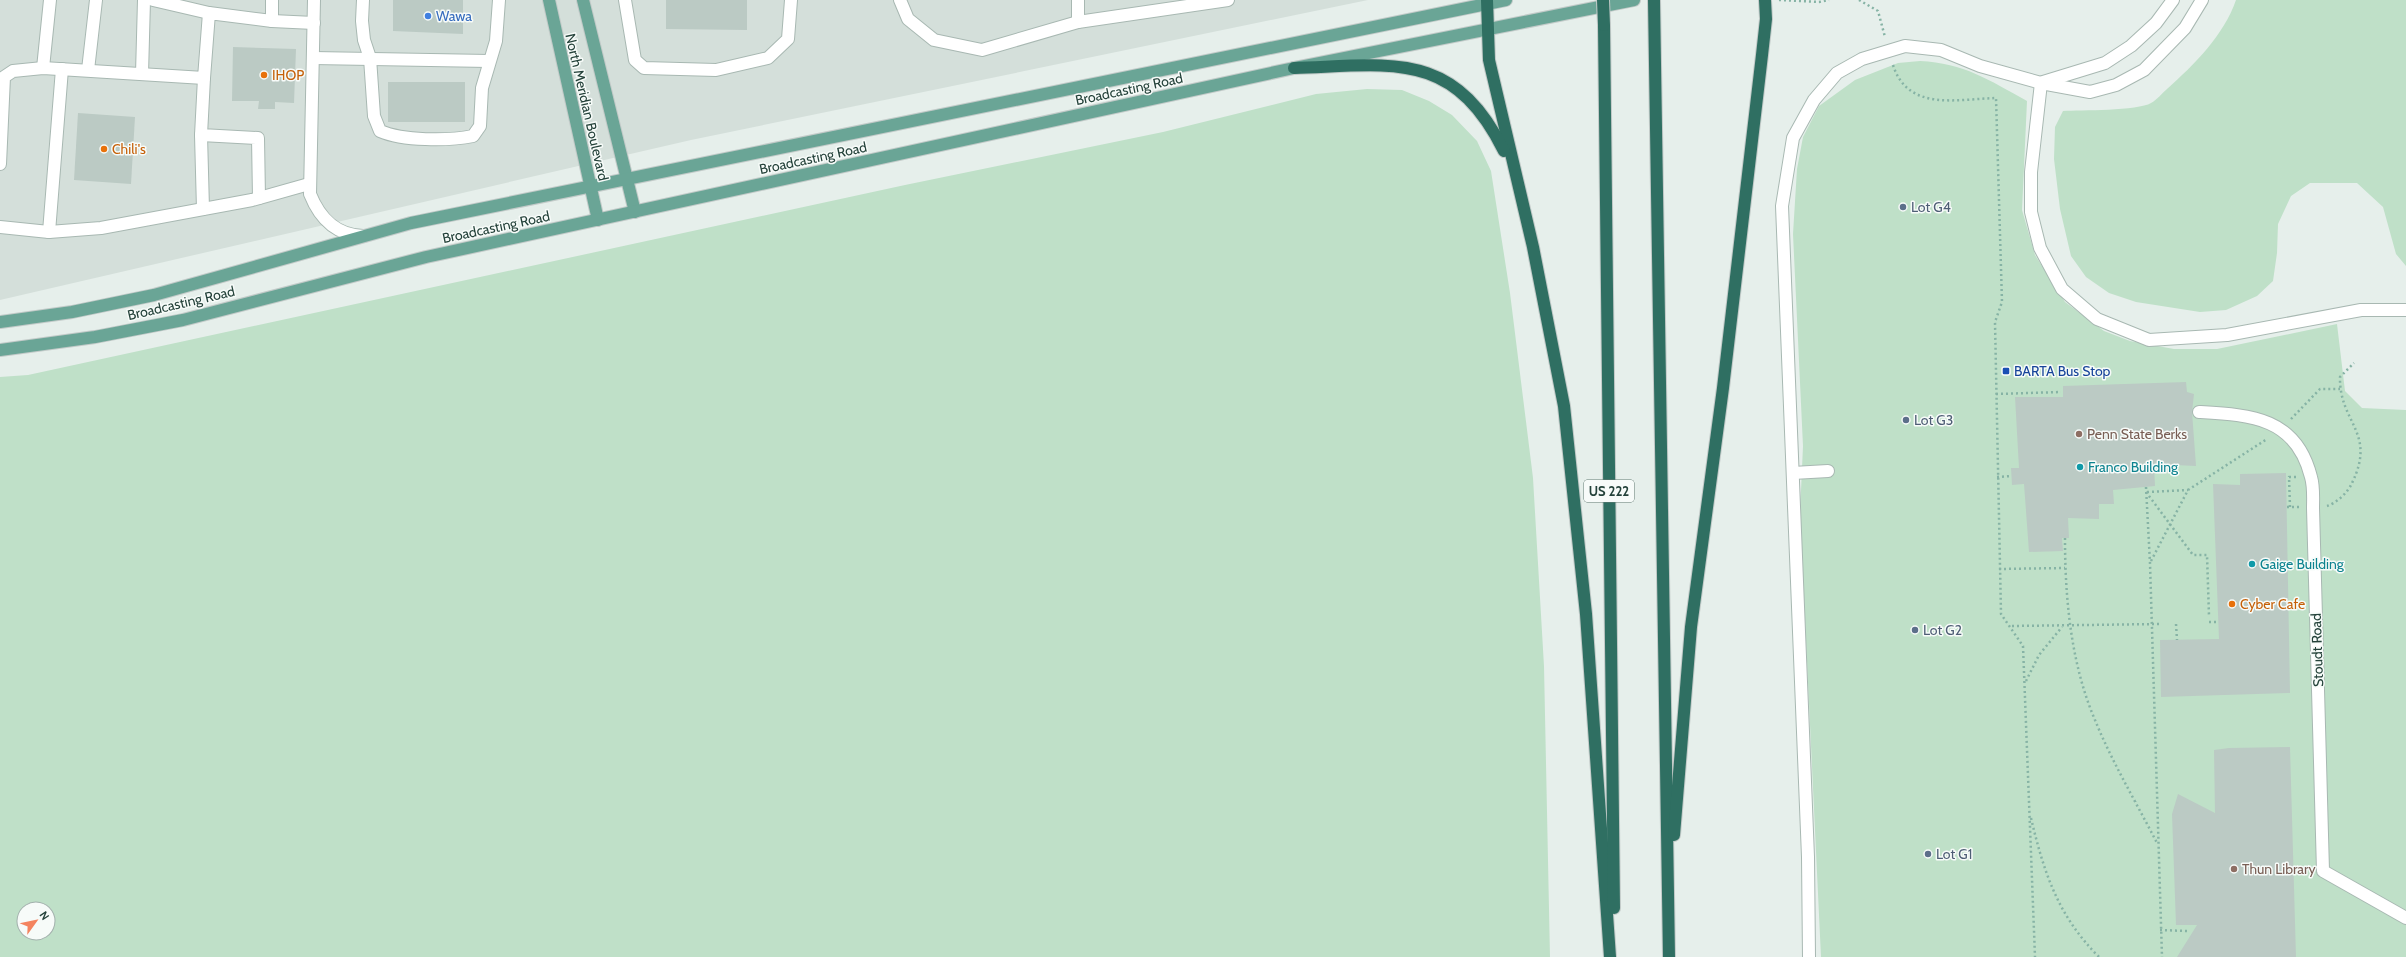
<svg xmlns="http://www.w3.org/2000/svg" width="2406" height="957" viewBox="0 0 2406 957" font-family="Cabin,sans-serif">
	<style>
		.built { fill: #d4dfda }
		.green { fill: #bfe0c8; fill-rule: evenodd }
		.building { fill: #bbcac4 }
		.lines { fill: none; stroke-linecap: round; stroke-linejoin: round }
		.minor-casing { stroke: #a8b8b2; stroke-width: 14 }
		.major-casing { stroke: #c2cac8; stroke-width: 14 }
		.highway-casing { stroke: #c2cac8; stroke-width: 14 }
		.path { stroke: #86b3a5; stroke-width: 2.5; stroke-dasharray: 2 3; stroke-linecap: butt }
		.minor { stroke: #fff; stroke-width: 12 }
		.major { stroke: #6aa596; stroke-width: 12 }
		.highway { stroke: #2f6f62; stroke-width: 12 }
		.highway-bridge-casing { stroke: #c2cac8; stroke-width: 14; stroke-linecap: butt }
		.highway-bridge { stroke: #2f6f62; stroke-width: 12 }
		.shop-dot { fill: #3f7fe0; stroke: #f7fbf9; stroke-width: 1.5 }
		.food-dot { fill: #e8710a; stroke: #f7fbf9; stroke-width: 1.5 }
		.service-dot { fill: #5c6f8a; stroke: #f7fbf9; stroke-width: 1.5 }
		.transit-dot { fill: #1a4fb4; stroke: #f7fbf9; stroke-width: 1.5 }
		.education-dot { fill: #8d6e63; stroke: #f7fbf9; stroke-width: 1.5 }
		.culture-dot { fill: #0f9aa8; stroke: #f7fbf9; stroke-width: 1.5 }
		.labels { text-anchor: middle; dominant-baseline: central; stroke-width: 3; stroke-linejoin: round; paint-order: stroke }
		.shield { fill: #f7fbf9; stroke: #637a73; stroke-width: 1 }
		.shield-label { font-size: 13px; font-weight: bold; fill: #24423a }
		.shop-label { font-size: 14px; fill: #366cbe; stroke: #f7fbf9; text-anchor: start }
		.food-label { font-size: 14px; fill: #c56008; stroke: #f7fbf9; text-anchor: start }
		.street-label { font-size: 14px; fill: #24423a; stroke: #f7fbf9 }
		.service-label { font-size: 14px; fill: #4e5e75; stroke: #f7fbf9; text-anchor: start }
		.transit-label { font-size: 14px; fill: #164399; stroke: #f7fbf9; text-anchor: start }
		.education-label { font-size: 14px; fill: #785e54; stroke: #f7fbf9; text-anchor: start }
		.culture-label { font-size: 14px; fill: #0d838f; stroke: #f7fbf9; text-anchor: start }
	</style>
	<rect width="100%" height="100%" fill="#e6efeb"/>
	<polygon class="built" points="0,0 1368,0 691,140 0,300"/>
	<g class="green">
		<path d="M2236 0H2406V266L2396 254 2383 207 2357 183H2310L2291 196 2278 224 2277 253 2273 281 2257 296 2226 310 2200 312 2136 302 2109 293 2086 277 2071 256 2060 209 2054 159 2055 127 2063 111C2080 110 2138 111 2151 103 2157 100 2162 93 2167 89 2194 65 2224 35 2236 0Z"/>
		<path d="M1920 61C1964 63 1989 80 2027 101L2022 210 2035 255 2065 302 2104 331 2130 341 2174 349H2217L2337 324 2345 391 2362 408 2406 410V957H1821L1800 513 1803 446 1793 234 1797 169 1803 137 1819 106 1855 80 1898 63Z"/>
		<path d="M1367 89 1402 90 1429 101 1452 115 1477 141 1491 171 1510 293 1533 478 1544 666 1550 957H0V377L28 375 905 185 1163 132 1316 94ZM24 909H48V933H24Z"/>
	</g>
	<g class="building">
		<polygon points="393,0 463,0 463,34 393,31"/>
		<polygon points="666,0 747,0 747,30 666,29"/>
		<polygon points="233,47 296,49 294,103 275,102 275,109 258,109 259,101 232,101"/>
		<rect x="388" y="82" width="77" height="40"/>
		<polygon points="78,113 135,117 131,184 74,180"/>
		<polygon points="2186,382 2187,392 2194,394 2192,412 2196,466 2154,464 2155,486 2113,490 2114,504 2099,504 2099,519 2068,518 2069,538 2062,538 2063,551 2029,552 2024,484 2012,485 2011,468 2019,468 2015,397 2063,397 2063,386"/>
		<polygon points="2286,473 2290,693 2161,697 2160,640 2219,639 2213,484 2240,485 2240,474"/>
		<polygon points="2290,747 2296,957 2177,957 2197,925 2176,925 2172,814 2178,794 2215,813 2214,750 2229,748"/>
	</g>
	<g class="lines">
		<g class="minor-casing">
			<g id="minor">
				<polyline points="153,0 209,13"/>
				<path d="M314 0 310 194C320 219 336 235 363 236"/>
				<path d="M363 0 362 21 364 40 370 58 374 116 380 131C403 141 448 141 473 136L480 126 482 88 496 41 499 0"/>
				<polyline points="625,0 635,60 644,68 716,70 768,58 788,39 791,0"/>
				<polyline points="900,0 908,19 934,40 982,50 1078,22 1228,0"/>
				<polyline points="272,21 272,0"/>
				<polyline points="1078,22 1078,0"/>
				<polyline points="313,58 489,61"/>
				<polyline points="43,68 50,0"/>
				<polyline points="88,70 96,0"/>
				<polyline points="142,74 144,0"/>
				<polyline points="204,78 201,135 258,138 259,198"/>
				<polyline points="2043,82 2105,63 2131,46 2156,23 2173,0"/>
				<polyline points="2041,83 2031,172 2031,212 2040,248 2062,289 2097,319 2149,340 2227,335 2361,310 2406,310"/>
				<polyline points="201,135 203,209"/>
				<polyline points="0,164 4,77 13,71 43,68 204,78 209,13 272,21 314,23"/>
				<polyline points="0,227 49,232 101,228 252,200 309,184"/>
				<polyline points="49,232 62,69"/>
				<path d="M2199 412C2251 415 2296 417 2311 477 2314 487 2313 499 2313 508L2323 871 2406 918"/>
				<polyline points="1793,473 1828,471"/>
				<polyline points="1809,957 1808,857 1782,206 1793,138 1814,100 1837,73 1862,59 1905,46 1941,50 1980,66 2041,83 2090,92 2116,85 2144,70 2185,28 2202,0"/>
			</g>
		</g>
		<g class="major-casing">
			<g id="major">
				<polyline points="549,0 598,220"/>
				<polyline points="583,0 635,212"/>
				<polyline points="0,322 72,312 154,295 411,223 1506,0"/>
				<polyline points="0,350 95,337 183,320 426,257 1294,68 1634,0"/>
			</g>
		</g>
		<g class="highway-casing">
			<g id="highway">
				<polyline points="1487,0 1489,60 1533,247 1564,406 1586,614 1610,957"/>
				<polyline points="1654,0 1669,957"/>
				<polyline points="1604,25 1614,908"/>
				<path d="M1294 68C1392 65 1453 49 1504 151"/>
				<polyline points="1674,835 1691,627 1723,388 1762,55 1766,19 1765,0"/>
			</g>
		</g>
		<g class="path">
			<polyline points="1779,0 1819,2 1829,0"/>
			<polyline points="1859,0 1878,11 1885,37"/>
			<path d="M1893 65C1908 112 1957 99 1996 98L2002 302 1995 322 2001 614 2023 646 2035 957"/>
			<polyline points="1996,394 2061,392"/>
			<polyline points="2291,419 2320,389 2340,389"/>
			<polyline points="1997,477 2011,476"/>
			<polyline points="2146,487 2150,563 2162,957"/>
			<polyline points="2146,492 2193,555 2207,555 2209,616"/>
			<polyline points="2147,492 2188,490"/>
			<path d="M2327 506C2337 503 2348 492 2352 483 2377 432 2339 423 2340 377L2354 363"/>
			<polyline points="2287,507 2299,507"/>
			<polyline points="2290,507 2289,477 2296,477"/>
			<path d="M2065 538C2065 599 2071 664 2095 720 2112 762 2136 802 2157 843"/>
			<polyline points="2151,561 2188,490 2267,439"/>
			<polyline points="1999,569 2065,568"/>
			<polyline points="2209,622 2218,622"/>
			<polyline points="2176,624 2177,640"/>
			<polyline points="2012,626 2159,624"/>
			<polyline points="2026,681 2039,655 2062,627"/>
			<path d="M2031 818C2044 873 2058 916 2099 957"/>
			<polyline points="2160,930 2187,931"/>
		</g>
		<use href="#minor" class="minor"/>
		<use href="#major" class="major"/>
		<use href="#highway" class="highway"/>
		<g class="highway-bridge-casing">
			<polyline id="highway-bridge" points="1603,0 1604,25"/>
		</g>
		<use href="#highway-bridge" class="highway-bridge"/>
	</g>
	<circle class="shop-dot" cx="428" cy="16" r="4"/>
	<g class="food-dot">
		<circle cx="264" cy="75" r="4"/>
		<circle cx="104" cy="149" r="4"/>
		<circle cx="2232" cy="604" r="4"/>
	</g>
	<g class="service-dot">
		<circle cx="1903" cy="207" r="4"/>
		<circle cx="1906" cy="420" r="4"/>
		<circle cx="1915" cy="630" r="4"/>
		<circle cx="1928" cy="854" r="4"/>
	</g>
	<rect class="transit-dot" x="2002" y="367" width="8" height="8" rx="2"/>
	<g class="education-dot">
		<circle cx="2079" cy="434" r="4"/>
		<circle cx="2234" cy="869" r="4"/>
	</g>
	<g class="culture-dot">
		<circle cx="2080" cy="467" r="4"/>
		<circle cx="2252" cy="564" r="4"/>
	</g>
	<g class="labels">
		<rect class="shield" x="1584" y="480" width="50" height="22" rx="3"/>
		<g class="shield-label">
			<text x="1609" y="491">US 222</text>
		</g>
		<g class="shop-label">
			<text x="436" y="16">Wawa</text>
		</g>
		<g class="food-label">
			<text x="272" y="75">IHOP</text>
			<text x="112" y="149">Chili's</text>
			<text x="2240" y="604">Cyber Cafe</text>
		</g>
		<g class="street-label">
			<text transform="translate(1129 89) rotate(-12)">Broadcasting Road</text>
			<text transform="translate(587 107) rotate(77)">North Meridian Boulevard</text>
			<text transform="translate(813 158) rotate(-12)">Broadcasting Road</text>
			<text transform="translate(496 227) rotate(-12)">Broadcasting Road</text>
			<text transform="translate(181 303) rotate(-13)">Broadcasting Road</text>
			<text transform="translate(2317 650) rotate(-92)">Stoudt Road</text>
		</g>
		<g class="service-label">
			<text x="1911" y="207">Lot G4</text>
			<text x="1914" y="420">Lot G3</text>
			<text x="1923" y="630">Lot G2</text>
			<text x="1936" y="854">Lot G1</text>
		</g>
		<g class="transit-label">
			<text x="2014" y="371">BARTA Bus Stop</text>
		</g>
		<g class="education-label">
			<text x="2087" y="434">Penn State Berks</text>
			<text x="2242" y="869">Thun Library</text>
		</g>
		<g class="culture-label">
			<text x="2088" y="467">Franco Building</text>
			<text x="2260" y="564">Gaige Building</text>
		</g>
	</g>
	<g transform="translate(36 921) rotate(57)"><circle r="19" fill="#f7fbf9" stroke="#a3b1ad"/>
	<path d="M0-3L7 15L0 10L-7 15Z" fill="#f4845f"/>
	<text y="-6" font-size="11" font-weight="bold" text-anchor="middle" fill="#24423a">N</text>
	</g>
</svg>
